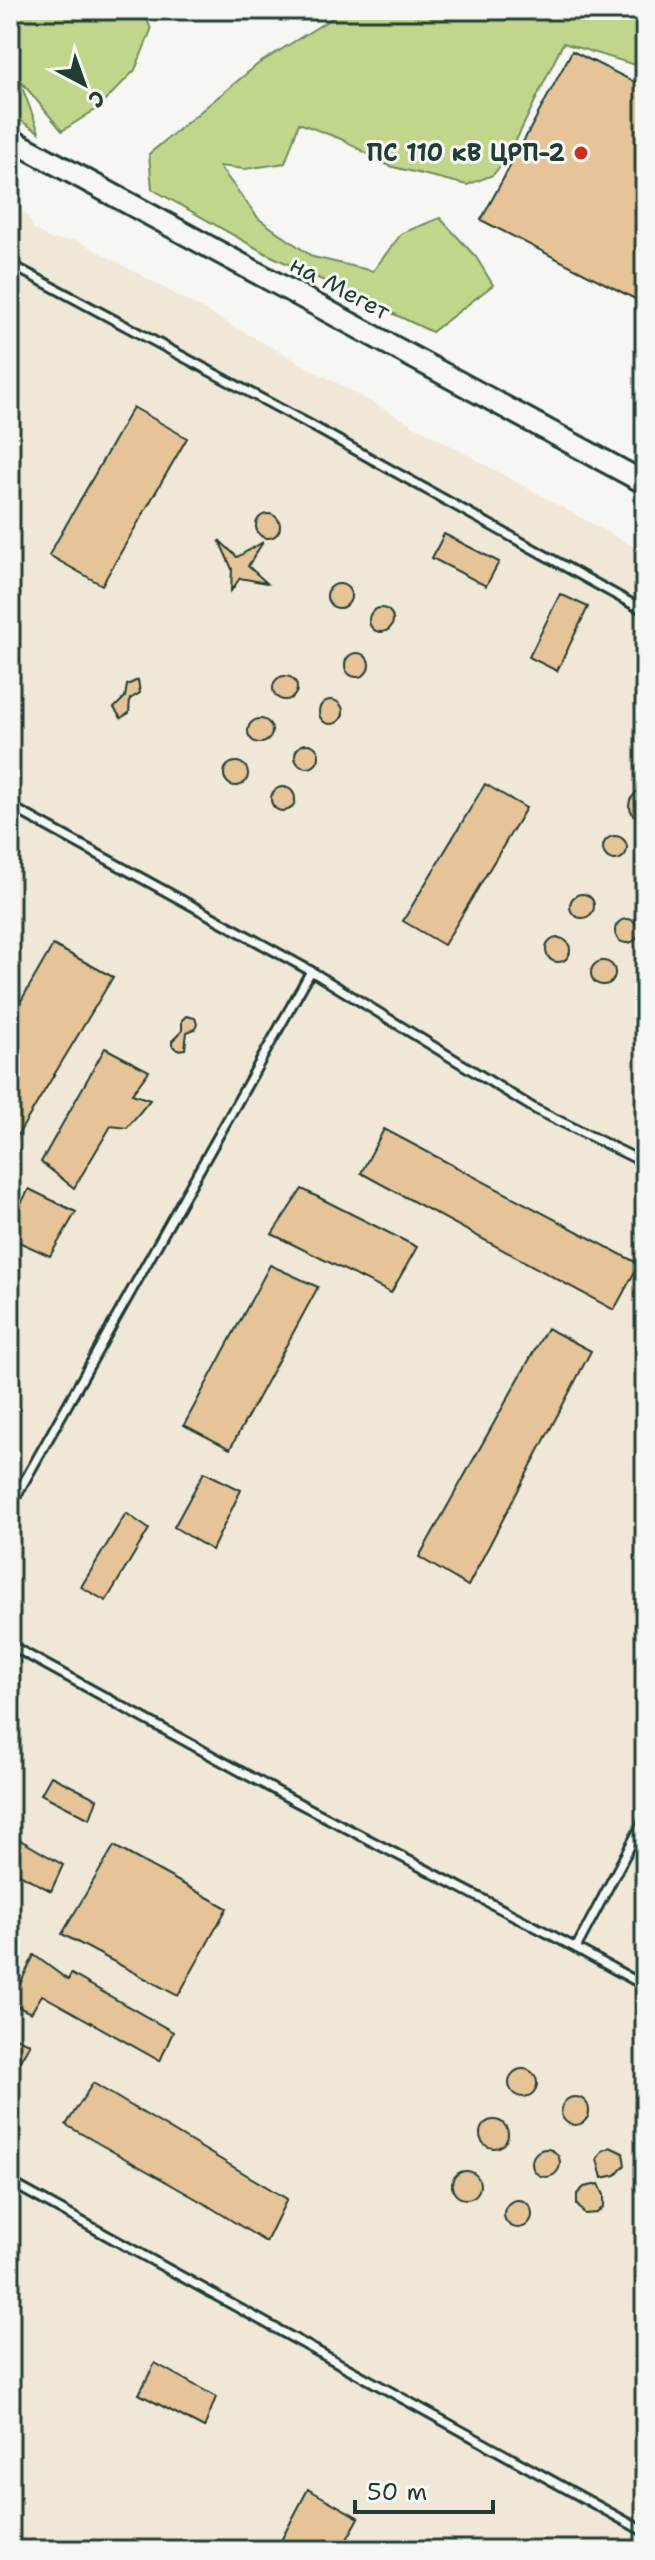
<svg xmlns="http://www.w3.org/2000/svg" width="655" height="2560" viewBox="0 0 655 2560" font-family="'Shantell Sans',sans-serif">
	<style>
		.built { fill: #f1e7d7 }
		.green { fill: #c2d68b; stroke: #708a60; stroke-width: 2 }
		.building { fill: #e6c498; stroke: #1f3d34; stroke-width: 2 }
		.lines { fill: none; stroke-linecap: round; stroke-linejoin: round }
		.lane-casing { stroke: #1f3d34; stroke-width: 13 }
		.secondary-casing { stroke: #1f3d34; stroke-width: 26 }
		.lane { stroke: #f6f6f2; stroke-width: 7 }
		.secondary { stroke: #f6f6f2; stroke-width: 20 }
		.poi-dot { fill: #c8321e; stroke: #f6f6f2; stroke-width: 3 }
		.labels { text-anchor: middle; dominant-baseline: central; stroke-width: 6; stroke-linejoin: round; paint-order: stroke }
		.poi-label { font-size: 24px; font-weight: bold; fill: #1f3d34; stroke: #f6f6f2; text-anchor: end }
		.street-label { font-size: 24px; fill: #1f3d34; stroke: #f6f6f2 }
	</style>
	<rect width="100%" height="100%" fill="#f6f6f2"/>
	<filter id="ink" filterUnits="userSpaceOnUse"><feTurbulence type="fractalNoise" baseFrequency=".0125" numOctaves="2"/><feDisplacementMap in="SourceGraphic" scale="16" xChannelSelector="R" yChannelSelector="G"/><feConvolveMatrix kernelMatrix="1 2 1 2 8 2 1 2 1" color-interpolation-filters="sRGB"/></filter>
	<g filter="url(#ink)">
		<polygon class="built" points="10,206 26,214 34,229 52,240 77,240 645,553 645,2550 10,2550"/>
		<g class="green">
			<polygon points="10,10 144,10 151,30 135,70 98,108 62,131 19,79 39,132 10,114"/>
			<polygon points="345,10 645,10 645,68 563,43 509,155 493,175 467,185 389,166 341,139 299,123 285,163 245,169 219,166 259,219 313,257 373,271 402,233 440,218 476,257 493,285 432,332 265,253 152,189 149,154 258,64"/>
		</g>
		<g class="building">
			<polygon points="572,51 645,87 645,304 481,220"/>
			<polygon points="133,407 187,438 102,585 49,555"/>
			<circle cx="268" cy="526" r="12"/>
			<polygon points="444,534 499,562 486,586 432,558"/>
			<polygon points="219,540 237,557 263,542 248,566 267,583 240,578 231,591 232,569"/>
			<circle cx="339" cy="596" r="12"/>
			<polygon points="560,594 588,607 557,671 529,657"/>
			<circle cx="381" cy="620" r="12"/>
			<circle cx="357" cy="665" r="12"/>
			<circle cx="285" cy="688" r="12"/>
			<polygon points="138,680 140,693 130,699 129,713 121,718 114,708 125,697 127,685"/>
			<circle cx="331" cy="712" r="12"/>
			<circle cx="260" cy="731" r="12"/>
			<circle cx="307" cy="756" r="12"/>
			<circle cx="236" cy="774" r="12"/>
			<polygon points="645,781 645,825 632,813 629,806 630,800"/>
			<polygon points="485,784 526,808 444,945 403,921"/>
			<circle cx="283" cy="799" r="12"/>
			<circle cx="615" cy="848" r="12"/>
			<circle cx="582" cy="906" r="12"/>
			<circle cx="627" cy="931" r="12"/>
			<circle cx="558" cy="950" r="12"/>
			<polygon points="53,945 113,977 10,1148 10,1020"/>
			<circle cx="603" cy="973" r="12"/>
			<polygon points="186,1016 195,1018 197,1024 195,1029 187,1032 185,1049 177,1050 172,1045 172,1041 182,1031 182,1020"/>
			<polygon points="105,1048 149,1071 132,1094 150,1100 127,1128 111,1126 74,1188 41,1162"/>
			<polygon points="384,1129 639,1264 614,1310 361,1173"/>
			<polygon points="29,1189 76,1212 50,1256 10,1238 10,1223"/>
			<polygon points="302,1189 417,1247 391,1293 272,1234"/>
			<polygon points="270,1265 318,1287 230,1449 184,1425"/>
			<polygon points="547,1328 591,1351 468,1586 419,1557"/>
			<polygon points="204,1472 241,1490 212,1550 174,1527"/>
			<polygon points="126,1513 149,1529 106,1601 81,1587"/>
			<polygon points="51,1776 97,1799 90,1819 41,1794"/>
			<polygon points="10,1834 63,1865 51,1891 10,1869"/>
			<polygon points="114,1846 227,1908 178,1996 62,1934"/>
			<polygon points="34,1955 68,1980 71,1974 173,2032 160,2061 42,1995 31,2013 10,2003 10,1979 20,1984"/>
			<polygon points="10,2034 30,2044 10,2077"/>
			<circle cx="523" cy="2083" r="14"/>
			<polygon points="93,2083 287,2199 266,2242 207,2205 66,2125"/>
			<circle cx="575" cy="2111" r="14"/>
			<circle cx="494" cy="2134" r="14"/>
			<polygon points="610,2147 623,2153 625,2165 616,2175 602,2178 597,2159 602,2151"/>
			<circle cx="546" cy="2163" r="14"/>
			<circle cx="466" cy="2185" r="14"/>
			<polygon points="599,2184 604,2195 604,2206 597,2213 585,2214 577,2205 577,2194 584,2187"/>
			<circle cx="518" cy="2214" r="14"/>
			<polygon points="155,2363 216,2397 204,2428 139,2394"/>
			<polygon points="308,2489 359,2518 341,2550 276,2550"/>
		</g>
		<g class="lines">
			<g class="lane-casing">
				<g id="lane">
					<polyline points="10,264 316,428 645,611"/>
					<polyline points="10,806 311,971 535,1109 645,1163"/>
					<polyline points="10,1507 311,971"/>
					<polyline points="10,1645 291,1799 576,1948 645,1818"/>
					<polyline points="576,1948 645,1986"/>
					<polyline points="10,2182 645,2532"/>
				</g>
			</g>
			<g class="secondary-casing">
				<polyline id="secondary" points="10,139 645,483"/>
			</g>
			<use href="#lane" class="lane"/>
			<use href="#secondary" class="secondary"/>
		</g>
	</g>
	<circle class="poi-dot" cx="581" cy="153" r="8"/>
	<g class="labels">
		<g class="poi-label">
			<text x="565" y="153">ПС 110 кВ ЦРП-2</text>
		</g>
		<g class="street-label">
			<text transform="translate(340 288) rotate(28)">на Мегет</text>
		</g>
	</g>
	<rect width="655" height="2560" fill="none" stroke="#f6f6f2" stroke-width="40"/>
	<rect x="20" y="20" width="615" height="2520" fill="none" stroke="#1f3d34" stroke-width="3" filter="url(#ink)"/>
	<g transform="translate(84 84) rotate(139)" stroke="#f6f6f2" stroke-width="6" paint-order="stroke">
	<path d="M0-6L14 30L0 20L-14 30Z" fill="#1f3d34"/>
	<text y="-12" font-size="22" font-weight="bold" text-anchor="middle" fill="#1f3d34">С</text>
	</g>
	<path d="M355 2500v12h138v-12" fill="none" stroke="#1f3d34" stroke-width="4"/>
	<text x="367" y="2500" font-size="24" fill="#1f3d34" stroke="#f6f6f2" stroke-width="6" paint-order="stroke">50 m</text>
</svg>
